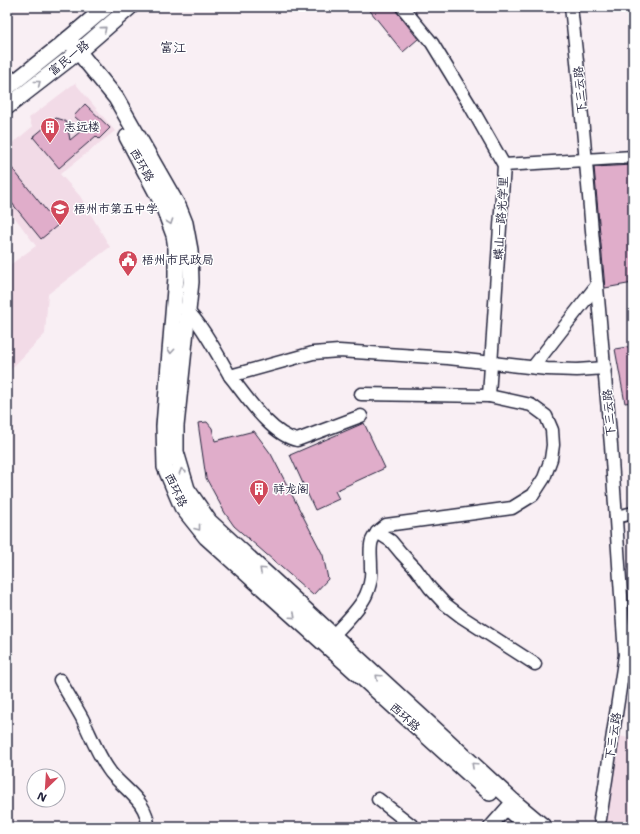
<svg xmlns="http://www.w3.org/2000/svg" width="640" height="834" viewBox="0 0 640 834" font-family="'Shantell Sans','LXGW WenKai TC',sans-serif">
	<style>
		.built { fill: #f2dbe7 }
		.building { fill: #e0adca; stroke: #22223b }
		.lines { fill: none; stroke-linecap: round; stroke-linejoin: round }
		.minor-casing { stroke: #22223b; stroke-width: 15 }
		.major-casing { stroke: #22223b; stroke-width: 18 }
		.minor { stroke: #fff; stroke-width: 12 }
		.major { stroke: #fff; stroke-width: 15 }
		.oneway { stroke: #9c9ca7 }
		.labels { text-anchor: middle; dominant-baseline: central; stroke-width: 3; stroke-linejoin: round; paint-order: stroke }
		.street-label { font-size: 12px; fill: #22223b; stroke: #fff }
		.poi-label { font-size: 12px; fill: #22223b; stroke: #fff; text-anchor: start }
		.neighbourhood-label { font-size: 13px; fill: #22223b; stroke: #fff }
	</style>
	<rect width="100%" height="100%" fill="#f9eff4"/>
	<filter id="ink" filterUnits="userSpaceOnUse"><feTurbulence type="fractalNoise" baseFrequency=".025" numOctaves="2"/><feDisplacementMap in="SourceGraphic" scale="8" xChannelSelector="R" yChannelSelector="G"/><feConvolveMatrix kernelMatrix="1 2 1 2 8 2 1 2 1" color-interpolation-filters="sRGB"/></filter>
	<g filter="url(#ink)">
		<g class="built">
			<polygon points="75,83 115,131 60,174 80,196 110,247 48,294 45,334 7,373 7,267 36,246 7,207 7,148 32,127 29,118"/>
			<polygon points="619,736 633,739 633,827 603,827"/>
		</g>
		<g class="building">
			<polygon points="367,7 393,7 418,39 403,52"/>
			<polygon points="85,104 110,128 99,139 96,136 59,168 33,137 56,118 63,120 67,123 70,140 86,127 74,116"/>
			<polygon points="7,162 58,225 41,239 7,197"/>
			<polygon points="633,165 633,283 605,288 594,167"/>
			<polygon points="633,346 633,402 625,403 615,349"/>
			<polygon points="207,422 212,428 215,441 254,431 271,454 323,555 328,579 313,595 234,526 225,513 206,478 198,423"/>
			<polygon points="364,423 385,468 335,491 339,499 315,510 290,455"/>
		</g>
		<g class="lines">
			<g class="minor-casing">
				<g id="minor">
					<polyline points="402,7 432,43 471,107 504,165 489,396"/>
					<polyline points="571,7 577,61 611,445 625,655 600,819"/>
					<polyline points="504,165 633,157"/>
					<path d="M184 309C195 312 223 364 230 376L313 353 339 351 448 358 547 369 577 370 605 368"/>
					<polyline points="533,367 597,285"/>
					<path d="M230 376C246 396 271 435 297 440L361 416"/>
					<polyline points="616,517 633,513"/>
					<polyline points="377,532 391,541 401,553 416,569 430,588 445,604 462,617 535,664"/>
					<path d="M333 636C344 623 359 610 366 595 370 586 372 577 371 568 371 546 366 540 386 525L512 508 533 495 544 478 551 459 553 445 552 430 546 416 531 405 489 396 361 394"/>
					<path d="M60 680C67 693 75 705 82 718 91 736 98 756 111 773 125 790 148 802 148 827"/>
					<polyline points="378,799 414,827"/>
					<polyline points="490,827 513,801"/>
				</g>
			</g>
			<g class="major-casing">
				<g id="major">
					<polyline points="68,39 116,98 179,208 185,223 190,250 191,282 176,426 176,452 187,489 209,521 513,801 544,827"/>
					<polyline points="7,88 61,45 106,7"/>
					<polyline points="7,107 78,52 130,7"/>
					<polyline points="127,137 162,203 174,235 176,248 176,277 164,426 165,467 182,507 206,537 490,793"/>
					<polyline points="509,810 528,827"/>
				</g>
			</g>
			<use href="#minor" class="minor"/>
			<use href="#major" class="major"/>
		</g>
		<defs><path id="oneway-chevron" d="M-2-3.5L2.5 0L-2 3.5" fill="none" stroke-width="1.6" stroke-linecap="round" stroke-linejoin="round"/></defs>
		<g class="oneway">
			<use href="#oneway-chevron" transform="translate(104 29) rotate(-41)"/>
			<use href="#oneway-chevron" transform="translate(38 83) rotate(-38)"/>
			<use href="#oneway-chevron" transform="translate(170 222) rotate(71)"/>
			<use href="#oneway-chevron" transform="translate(171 351) rotate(95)"/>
			<use href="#oneway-chevron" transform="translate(182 471) rotate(-107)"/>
			<use href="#oneway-chevron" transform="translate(198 528) rotate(52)"/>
			<use href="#oneway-chevron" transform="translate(262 570) rotate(-137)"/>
			<use href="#oneway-chevron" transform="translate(293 616) rotate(42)"/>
			<use href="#oneway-chevron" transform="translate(378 677) rotate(-137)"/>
			<use href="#oneway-chevron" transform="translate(474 765) rotate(-137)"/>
		</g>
	</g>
	<defs>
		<g id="building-pin" transform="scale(1)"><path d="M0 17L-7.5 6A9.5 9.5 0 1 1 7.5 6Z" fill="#d1495b" stroke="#fff"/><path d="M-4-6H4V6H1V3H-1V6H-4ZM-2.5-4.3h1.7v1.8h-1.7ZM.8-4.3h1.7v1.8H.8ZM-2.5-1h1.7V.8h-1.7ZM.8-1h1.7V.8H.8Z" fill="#fff"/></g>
		<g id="school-pin" transform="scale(1)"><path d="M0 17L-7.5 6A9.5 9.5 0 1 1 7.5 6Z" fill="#d1495b" stroke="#fff"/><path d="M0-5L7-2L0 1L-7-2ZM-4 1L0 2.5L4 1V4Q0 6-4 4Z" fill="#fff"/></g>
		<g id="civic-pin" transform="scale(1)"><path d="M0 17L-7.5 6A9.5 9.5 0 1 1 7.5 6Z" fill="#d1495b" stroke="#fff"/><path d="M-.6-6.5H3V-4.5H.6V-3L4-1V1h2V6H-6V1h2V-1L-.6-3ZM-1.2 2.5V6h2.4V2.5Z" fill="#fff"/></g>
	</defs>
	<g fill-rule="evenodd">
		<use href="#building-pin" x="50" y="127"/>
		<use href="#school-pin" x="60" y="209"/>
		<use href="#civic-pin" x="128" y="260"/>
		<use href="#building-pin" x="259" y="489"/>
	</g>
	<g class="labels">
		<g class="street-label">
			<text transform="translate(69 58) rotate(-39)">富民一路</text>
			<text transform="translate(580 90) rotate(-95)">下三云路</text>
			<text transform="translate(142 165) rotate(61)">西环路</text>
			<text transform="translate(501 218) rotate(-86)">蝶山一路光学里</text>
			<text transform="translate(609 413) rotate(-95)">下三云路</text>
			<text transform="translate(176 490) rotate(65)">西环路</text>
			<text transform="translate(405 717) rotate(42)">西环路</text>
			<text transform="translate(613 736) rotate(-81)">下三云路</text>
		</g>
		<g class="poi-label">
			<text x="64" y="127">志远楼</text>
			<text x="74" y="209">梧州市第五中学</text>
			<text x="142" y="260">梧州市民政局</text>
			<text x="273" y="489">祥龙阁</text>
		</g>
		<g class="neighbourhood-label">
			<text x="173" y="47">富江</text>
		</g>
	</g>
	<rect width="640" height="834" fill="none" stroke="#fff" stroke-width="24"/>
	<rect x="12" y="12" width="616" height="810" fill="none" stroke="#22223b" stroke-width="1.5" filter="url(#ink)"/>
	<g transform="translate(46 788) rotate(205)"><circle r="19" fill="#ffffff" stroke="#a7a7b1"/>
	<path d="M0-3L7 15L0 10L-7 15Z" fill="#d1495b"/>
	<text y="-6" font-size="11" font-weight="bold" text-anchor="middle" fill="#22223b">N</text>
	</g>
</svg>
